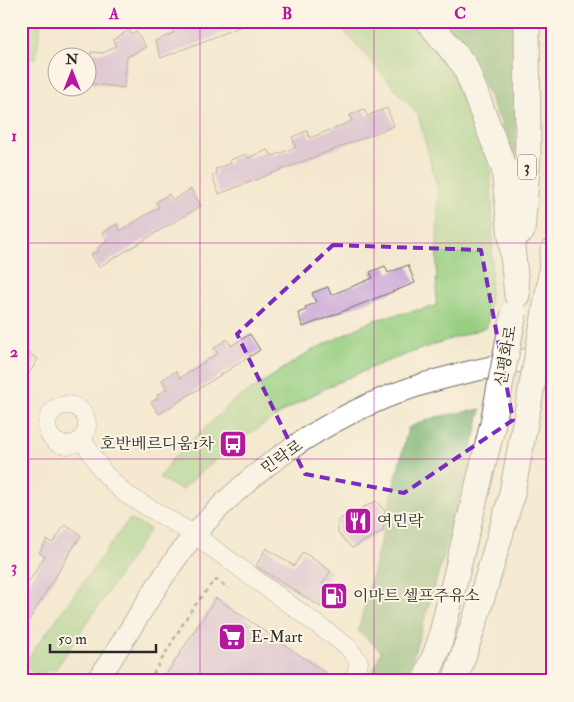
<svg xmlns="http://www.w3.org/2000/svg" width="574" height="702" viewBox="0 0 574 702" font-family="'IM FELL Double Pica','Noto Serif KR',serif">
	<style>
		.green { fill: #97ce81; stroke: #617c56 }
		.forest { fill: #79b16f; stroke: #526e4d }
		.building { fill: #c7a2d8 }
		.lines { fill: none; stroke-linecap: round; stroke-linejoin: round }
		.minor-casing { stroke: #716e65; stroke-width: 19 }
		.major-casing { stroke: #716e65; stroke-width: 23 }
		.highway-casing { stroke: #716e65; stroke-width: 27 }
		.path { stroke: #716e65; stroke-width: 2.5; stroke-dasharray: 4 4; stroke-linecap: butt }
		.minor { stroke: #fff; stroke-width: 18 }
		.major { stroke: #fff; stroke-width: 21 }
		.highway { stroke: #fff; stroke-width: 25 }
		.highway-bridge-casing { stroke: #716e65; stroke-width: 27; stroke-linecap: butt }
		.highway-bridge { stroke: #fff; stroke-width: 25 }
		.marked { fill: none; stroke: #7b2cbf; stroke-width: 4; stroke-dasharray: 10 6; stroke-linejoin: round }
		.grid { fill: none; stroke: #b5179e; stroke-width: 1; stroke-opacity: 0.55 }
		.labels { text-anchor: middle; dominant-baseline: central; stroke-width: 4; stroke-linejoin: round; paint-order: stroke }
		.shield { fill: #fcf5e5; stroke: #6a6863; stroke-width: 1 }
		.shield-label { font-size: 15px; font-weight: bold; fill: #2b2b2b }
		.street-label { font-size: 16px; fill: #2b2b2b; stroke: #fcf5e5 }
		.poi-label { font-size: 16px; fill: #2b2b2b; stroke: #fcf5e5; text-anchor: start }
		.neatline { fill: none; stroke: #b5179e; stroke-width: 2 }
		.grid-label { font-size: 16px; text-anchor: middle; font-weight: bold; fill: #b5179e }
	</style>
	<rect width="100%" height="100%" fill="#fcf5e5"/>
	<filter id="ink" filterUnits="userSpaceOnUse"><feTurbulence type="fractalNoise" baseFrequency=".02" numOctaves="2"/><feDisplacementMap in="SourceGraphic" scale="10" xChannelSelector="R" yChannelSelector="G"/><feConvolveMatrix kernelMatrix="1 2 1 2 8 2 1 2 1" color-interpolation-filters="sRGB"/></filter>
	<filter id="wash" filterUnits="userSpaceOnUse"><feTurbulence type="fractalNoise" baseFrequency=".0096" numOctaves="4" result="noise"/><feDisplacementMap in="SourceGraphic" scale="20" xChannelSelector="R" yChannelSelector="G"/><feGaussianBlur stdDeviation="1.12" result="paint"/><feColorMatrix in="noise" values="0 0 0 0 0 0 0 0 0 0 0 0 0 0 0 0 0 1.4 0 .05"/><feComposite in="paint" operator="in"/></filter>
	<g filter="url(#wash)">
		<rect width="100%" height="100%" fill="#f4e9d0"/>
		<g class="green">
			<polygon points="21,21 41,21 36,59 21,56"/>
			<path d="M335 21H418C449 61 474 103 488 152 491 162 490 175 491 186 495 235 492 279 487 327 432 345 376 363 324 389 272 415 224 450 182 490L159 478 173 458 231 403 309 352 374 320 436 306 438 190 418 115Z"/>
			<polygon points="129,519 150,529 56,669 35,674 23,665"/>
		</g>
		<g class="forest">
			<polygon points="439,21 516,21 516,179 511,174 501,124 476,67"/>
			<polygon points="481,409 459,505 406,681 370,681 381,651 358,631 408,428 435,417"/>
		</g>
		<g id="blocks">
			<g class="building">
				<polygon points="178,21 187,21 188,25 199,21 252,22 161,58 155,41 174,33 170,24"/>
				<polygon points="129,30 131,34 136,31 146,47 127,57 124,88 88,83 88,61 90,61 91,52 103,53 116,46 113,40"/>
				<polygon points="387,108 394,126 219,194 212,175 217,173 215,169 231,163 230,160 246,154 248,158 267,150 273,156 296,147 292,137 307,131 310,138 352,121 350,115 364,109 367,116"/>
				<polygon points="191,189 201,206 99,267 91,255 99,251 97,248 108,241 102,233 117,224 120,231 159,207 156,202 169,194 173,200"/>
				<polygon points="408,265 415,283 303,327 298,313 306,310 305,307 316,303 312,293 328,287 331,295 373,278 370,272 385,266 388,273"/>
				<polygon points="250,334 260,350 159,414 151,402 158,398 157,395 167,389 162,380 176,371 180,378 218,353 214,348 227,339 231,346"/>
				<polygon points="21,348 38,359 21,386"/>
				<polygon points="376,501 385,511 383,531 352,548 338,533 338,520"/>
				<polygon points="65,525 81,535 21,633 21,594 45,556 39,553 47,540 53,543"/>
				<polygon points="266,548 294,566 303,552 331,571 322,584 337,593 326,610 256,566"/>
				<polygon points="216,598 338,681 162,681"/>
			</g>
		</g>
	</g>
	<g filter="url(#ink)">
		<use href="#blocks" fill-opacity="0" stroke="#716e65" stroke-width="1"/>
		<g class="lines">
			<g class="minor-casing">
				<g id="minor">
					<circle cx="67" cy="425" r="20"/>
					<polyline points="82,439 103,472 124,493 195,535 348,647 359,662 354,681"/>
				</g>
			</g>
			<g class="major-casing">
				<path id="major" d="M97 681C125 640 148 597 177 557 236 477 326 415 420 385 463 371 509 364 553 354"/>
			</g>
			<g class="highway-casing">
				<g id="highway">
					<polyline points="428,21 465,66 504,168 517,295"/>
					<polyline points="522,231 528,157 527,21"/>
					<polyline points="550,283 553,251"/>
					<polyline points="425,681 439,645 492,428"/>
					<polyline points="455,681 477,614 511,498 529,402"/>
				</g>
			</g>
			<polyline class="path" points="149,681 190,612 213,582 217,580 229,589"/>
			<use href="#minor" class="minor"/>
			<use href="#major" class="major"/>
			<use href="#highway" class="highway"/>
			<g class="highway-bridge-casing">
				<g id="highway-bridge">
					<polyline points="529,402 550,283"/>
					<polyline points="492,428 514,313"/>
				</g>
			</g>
			<use href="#highway-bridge" class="highway-bridge"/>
		</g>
	</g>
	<path d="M0 0H574V702H0ZM333 245 481 250 513 420 404 493 305 474 237 334Z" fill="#f4e9d0" fill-opacity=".55" fill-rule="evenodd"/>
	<path class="marked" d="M333 245 481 250 513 420 404 493 305 474 237 334Z"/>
	<path class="grid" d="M200 21V681M374 21V681M21 243H553M21 459H553"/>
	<defs>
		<g id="bus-square" transform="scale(1.4375)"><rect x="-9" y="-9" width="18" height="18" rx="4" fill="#b5179e" stroke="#fcf5e5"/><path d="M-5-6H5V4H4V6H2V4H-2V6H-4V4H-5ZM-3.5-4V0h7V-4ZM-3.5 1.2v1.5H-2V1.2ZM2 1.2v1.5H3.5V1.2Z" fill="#fff"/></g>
		<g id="restaurant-square" transform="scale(1.4375)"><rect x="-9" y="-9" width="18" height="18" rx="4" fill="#b5179e" stroke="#fcf5e5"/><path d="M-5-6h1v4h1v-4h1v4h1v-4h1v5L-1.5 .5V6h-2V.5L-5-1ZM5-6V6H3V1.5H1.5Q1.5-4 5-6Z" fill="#fff"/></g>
		<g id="fuel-square" transform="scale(1.4375)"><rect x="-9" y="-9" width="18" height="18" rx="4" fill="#b5179e" stroke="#fcf5e5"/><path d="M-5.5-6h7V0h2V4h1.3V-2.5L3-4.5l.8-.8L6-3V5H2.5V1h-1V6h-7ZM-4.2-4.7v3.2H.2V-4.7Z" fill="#fff"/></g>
		<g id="supermarket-square" transform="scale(1.4375)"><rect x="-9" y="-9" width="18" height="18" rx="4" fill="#b5179e" stroke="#fcf5e5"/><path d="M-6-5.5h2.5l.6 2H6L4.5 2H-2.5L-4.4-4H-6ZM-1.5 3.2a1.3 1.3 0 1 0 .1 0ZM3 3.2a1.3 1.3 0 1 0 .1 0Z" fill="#fff"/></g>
	</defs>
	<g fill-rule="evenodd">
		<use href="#bus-square" x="233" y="444"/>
		<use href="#restaurant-square" x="358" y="521"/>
		<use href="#fuel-square" x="334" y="596"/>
		<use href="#supermarket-square" x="232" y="637"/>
	</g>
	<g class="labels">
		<rect class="shield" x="518" y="154.5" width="18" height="25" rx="4"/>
		<g class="shield-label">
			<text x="527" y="167">3</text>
		</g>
		<g class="street-label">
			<text transform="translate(506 356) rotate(-80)">신평화로</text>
			<text transform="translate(282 457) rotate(-35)">민락로</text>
		</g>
		<g class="poi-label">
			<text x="214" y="444" text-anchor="end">호반베르디움1차</text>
			<text x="377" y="521">여민락</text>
			<text x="353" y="596">이마트 셀프주유소</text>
			<text x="251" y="637">E-Mart</text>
		</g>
	</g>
	<rect width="574" height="702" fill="none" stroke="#fcf5e5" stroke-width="55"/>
	<g transform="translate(72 72)"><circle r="24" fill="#fcf5e5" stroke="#a8a49b"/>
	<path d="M0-4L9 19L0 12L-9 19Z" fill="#b5179e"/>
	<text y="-8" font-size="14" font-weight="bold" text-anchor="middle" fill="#2b2b2b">N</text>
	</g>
	<path d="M50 644v8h106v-8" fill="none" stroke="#2b2b2b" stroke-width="2.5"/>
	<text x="58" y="644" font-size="15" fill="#2b2b2b" stroke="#fcf5e5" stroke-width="4" paint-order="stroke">50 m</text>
	<rect x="28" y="28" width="518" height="646" class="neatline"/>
	<g class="grid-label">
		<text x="114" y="19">A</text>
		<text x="287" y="19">B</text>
		<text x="460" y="19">C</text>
		<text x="14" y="141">1</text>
		<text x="14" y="357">2</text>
		<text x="14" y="572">3</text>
	</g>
</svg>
